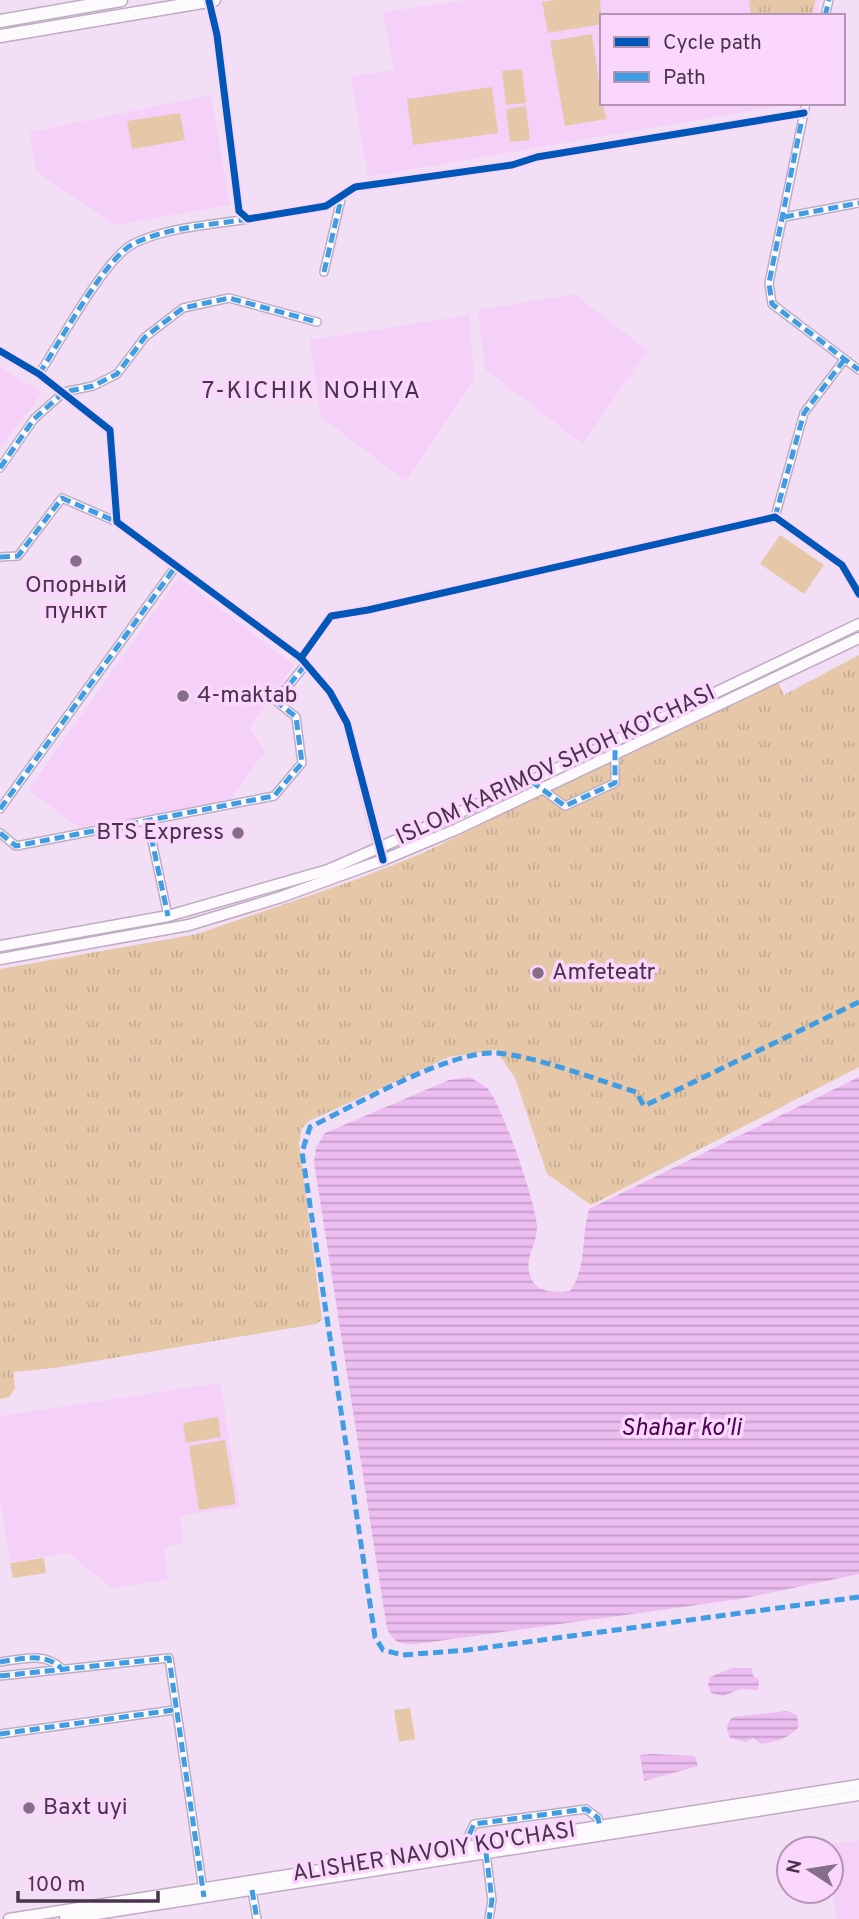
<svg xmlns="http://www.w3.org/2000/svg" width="859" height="1919" viewBox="0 0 859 1919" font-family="Overpass,sans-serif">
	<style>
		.built { fill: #f5d0f9 }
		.park { fill: url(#park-tufts) }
		.pitch { fill: #e6c8a9 }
		.water { fill: url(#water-rules) }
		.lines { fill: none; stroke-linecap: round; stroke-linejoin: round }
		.street-casing { stroke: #c0acc2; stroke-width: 10 }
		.secondary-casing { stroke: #c0acc2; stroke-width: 13 }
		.primary-casing { stroke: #c0acc2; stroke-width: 15 }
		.street { stroke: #fdfafe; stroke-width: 7 }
		.secondary { stroke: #fdfafe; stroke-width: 10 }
		.primary { stroke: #fdfafe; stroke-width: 12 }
		.quiet { stroke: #409de4; stroke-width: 5; stroke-dasharray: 10 5; stroke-linecap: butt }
		.cycleway-casing { stroke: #fbd7fd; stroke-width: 11 }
		.cycleway { stroke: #0057b8; stroke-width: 7 }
		.poi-dot { fill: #856f87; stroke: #fbd7fd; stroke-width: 2.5 }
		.labels { text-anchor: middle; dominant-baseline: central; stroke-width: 7; stroke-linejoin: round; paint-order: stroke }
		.poi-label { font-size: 23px; fill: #4a324c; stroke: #fbd7fd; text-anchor: start }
		.street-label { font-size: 23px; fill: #4a324c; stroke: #fbd7fd }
		.neighbourhood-label { font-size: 24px; letter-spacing: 2px; fill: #4a324c; stroke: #fbd7fd }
		.water-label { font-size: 24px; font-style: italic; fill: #4c0053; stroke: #fbd7fd }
	</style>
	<defs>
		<pattern id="park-tufts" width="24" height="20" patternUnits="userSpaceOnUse" patternTransform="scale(1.75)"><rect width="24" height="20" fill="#e6c8a9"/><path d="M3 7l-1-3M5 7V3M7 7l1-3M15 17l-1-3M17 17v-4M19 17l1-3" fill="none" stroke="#c7ac93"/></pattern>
		<pattern id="water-rules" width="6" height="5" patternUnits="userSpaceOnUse" patternTransform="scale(1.75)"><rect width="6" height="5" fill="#edbdf2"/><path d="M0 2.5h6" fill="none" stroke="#c29ac6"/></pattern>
	</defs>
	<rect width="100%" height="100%" fill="#f3dff5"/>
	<g class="built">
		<polygon points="467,0 820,0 817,16 602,16 602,103 796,103 368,177 351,76 394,70 383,12"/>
		<polygon points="211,95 230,205 114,225 36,171 30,132"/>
		<polygon points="574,294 647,350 583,444 485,369 478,310"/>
		<polygon points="469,315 474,379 406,481 321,417 310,340"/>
		<polygon points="0,366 42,393 0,448"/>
		<polygon points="179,577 294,665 250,728 265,751 230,800 80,828 28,790"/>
		<polygon points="220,1383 240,1507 180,1516 183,1543 164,1547 168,1580 113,1588 68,1553 10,1562 0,1499 0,1416"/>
		<polygon points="859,1840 859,1919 837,1919 831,1878 831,1849 827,1849 826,1845"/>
	</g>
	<g class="park">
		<polygon points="749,0 815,0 812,16 751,16"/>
		<polygon points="859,655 859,1067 591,1205 547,1174 515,1078 496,1050 449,1057 309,1121 302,1128 299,1143 322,1320 316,1324 54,1368 13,1372 15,1388 9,1397 0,1399 0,969 197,934 355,880 423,853 777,680 784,695"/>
	</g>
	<g class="pitch">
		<polygon points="554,0 600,0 602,24 548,33 542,2"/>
		<polygon points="592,34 602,103 607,119 565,126 550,41"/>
		<polygon points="522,69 526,103 506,105 502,71"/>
		<polygon points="492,87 498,133 413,145 407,99"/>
		<polygon points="526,106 530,140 510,142 506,109"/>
		<polygon points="180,113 185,140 132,149 127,121"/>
		<polygon points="780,535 824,565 804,594 760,564"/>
		<polygon points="218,1417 221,1437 186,1443 183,1423"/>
		<polygon points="225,1440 236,1504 199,1510 189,1446"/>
		<polygon points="44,1558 46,1573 13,1578 10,1563"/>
		<polygon points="410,1708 415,1739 399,1742 394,1710"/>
	</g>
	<g class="water">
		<path d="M469 1077C475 1080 482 1084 487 1088 501 1101 538 1209 537 1228 537 1244 524 1259 530 1275 535 1293 555 1293 570 1291 587 1268 581 1236 589 1209L859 1077V1574L740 1599 417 1644C401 1645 394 1643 387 1629L314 1162 316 1148 325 1133 449 1080Z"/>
		<polygon points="732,1668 752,1668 753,1676 759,1680 758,1690 741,1689 723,1696 711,1693 708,1685 710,1677"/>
		<path d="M787 1711 797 1715 799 1726C791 1738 775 1742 761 1744L753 1738 746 1742 730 1738C726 1730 726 1723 733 1717Z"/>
		<polygon points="652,1754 695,1756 698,1766 644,1781 640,1755"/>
	</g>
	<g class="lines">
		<g class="street-casing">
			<g id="street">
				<polyline points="209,1 217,35 239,211 248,219 326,206 355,187 512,165 537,157 804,113"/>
				<polyline points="825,16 829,0"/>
				<polyline points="806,103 769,283 772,304 859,370"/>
				<polyline points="784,217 859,203"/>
				<polyline points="324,272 342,195"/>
				<polyline points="0,351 39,374 110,430 117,522 301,658"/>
				<path d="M39 374C58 345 106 257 133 244 167 227 211 225 248 219"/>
				<polyline points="0,468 34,419 64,392 93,386 117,374 145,337 183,308 229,298 317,322"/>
				<polyline points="775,517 804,413 844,360"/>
				<polyline points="0,557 18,556 62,498 117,522"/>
				<polyline points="531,781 565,806 615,783 615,741"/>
				<polyline points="0,809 176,566"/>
				<polyline points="148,822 168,916"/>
				<polyline points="0,833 16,846 274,796 302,763 296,717 276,701 306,664"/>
				<polyline points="379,849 347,723 330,692 301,658 331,616 368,610 775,517 842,565 859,594"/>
				<path d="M0 1662C21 1659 45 1652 61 1668"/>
				<polyline points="0,1676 169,1658 203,1890"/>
				<polyline points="0,1734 174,1710"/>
				<polyline points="463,1848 474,1824 586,1809 598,1818 600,1827"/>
				<polyline points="486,1853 492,1900 489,1919"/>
				<polyline points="252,1890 257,1919"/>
			</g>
		</g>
		<g class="secondary-casing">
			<g id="secondary">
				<polyline points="0,946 168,916 328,870 531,781 859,624"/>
				<polyline points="0,959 189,925 281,897 383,860 457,829 859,638"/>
				<polyline points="9,1919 859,1785"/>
				<polyline points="65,1919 859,1795"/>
			</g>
		</g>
		<g class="primary-casing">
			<g id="primary">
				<polyline points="0,21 121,0"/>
				<polyline points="0,36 214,0"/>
			</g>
		</g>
		<use href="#street" class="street"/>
		<use href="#secondary" class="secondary"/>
		<use href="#primary" class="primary"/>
		<g class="quiet">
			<polyline points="825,16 829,0"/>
			<polyline points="804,109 769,283 772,304 859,370"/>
			<polyline points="784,217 859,203"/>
			<polyline points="324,272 342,195"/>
			<path d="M39 374C58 345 106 257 133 244 167 227 211 225 248 219"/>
			<polyline points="0,468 34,419 64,392 93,386 117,374 145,337 183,308 229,298 317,322"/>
			<polyline points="775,517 804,413 844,360"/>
			<polyline points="0,557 18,556 62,498 117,522"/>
			<polyline points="531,781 565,806 615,783 615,741"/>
			<polyline points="0,809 176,566"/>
			<polyline points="148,822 168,916"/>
			<polyline points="0,833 16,846 274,796 302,763 296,717 276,701 306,664"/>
			<path d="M859 1002 644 1106 636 1092C597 1080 533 1055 495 1053 448 1051 354 1106 310 1127L302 1152 375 1637 383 1650 403 1655 468 1650 859 1597"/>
			<path d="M0 1662C21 1659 45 1652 61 1668"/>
			<polyline points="0,1676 169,1658 204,1897"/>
			<polyline points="0,1734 174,1710"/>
			<polyline points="463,1848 474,1824 586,1809 598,1818 600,1827"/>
			<polyline points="486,1853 492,1900 489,1919"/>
			<polyline points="252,1890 257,1919"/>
		</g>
		<g class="cycleway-casing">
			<g id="cycleway">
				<polyline points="209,1 217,35 239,211 248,219 326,206 355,187 512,165 537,157 804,113"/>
				<polyline points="0,351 39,374 110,430 117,522 301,658"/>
				<polyline points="383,860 347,723 330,692 301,658 331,616 368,610 775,517 842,565 859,594"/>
			</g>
		</g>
		<use href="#cycleway" class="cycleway"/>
	</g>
	<g class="poi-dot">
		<circle cx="76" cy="561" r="7"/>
		<circle cx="183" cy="696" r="7"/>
		<circle cx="238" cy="833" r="7"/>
		<circle cx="538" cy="973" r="7"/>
		<circle cx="29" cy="1808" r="7"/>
	</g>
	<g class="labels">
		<g class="poi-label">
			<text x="76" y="586" text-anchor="middle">Опорный<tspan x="76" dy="26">пункт</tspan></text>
			<text x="197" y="696">4-maktab</text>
			<text x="224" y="833" text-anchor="end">BTS Express</text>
			<text x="552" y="973">Amfeteatr</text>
			<text x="43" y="1808">Baxt uyi</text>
		</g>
		<g class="street-label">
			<text transform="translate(556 766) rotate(-25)">ISLOM KARIMOV SHOH KO'CHASI</text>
			<text transform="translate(434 1853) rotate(-9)">ALISHER NAVOIY KO'CHASI</text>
		</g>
		<g class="neighbourhood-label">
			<text x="312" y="392">7-KICHIK NOHIYA</text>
		</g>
		<g class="water-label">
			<text x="681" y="1429">Shahar ko'li</text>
		</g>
	</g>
	<rect x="600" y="14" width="245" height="91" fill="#fbd7fd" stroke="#b495b6" stroke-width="2"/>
	<rect x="614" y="37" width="35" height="10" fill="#0057b8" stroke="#b495b6" stroke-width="2"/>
	<text x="663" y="49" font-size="21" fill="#4a324c">Cycle path</text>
	<rect x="614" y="72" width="35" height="10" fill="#409de4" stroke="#b495b6" stroke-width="2"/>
	<text x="663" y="84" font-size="21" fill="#4a324c">Path</text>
	<g transform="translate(810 1870) rotate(282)"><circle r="33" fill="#fbd7fd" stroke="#b495b6" stroke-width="2"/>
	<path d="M0-5L12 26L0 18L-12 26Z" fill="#856f87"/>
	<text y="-10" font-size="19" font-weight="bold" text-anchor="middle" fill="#4a324c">N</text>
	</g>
	<path d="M18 1891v10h140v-10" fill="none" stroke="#4a324c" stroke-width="3.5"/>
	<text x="28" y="1891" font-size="21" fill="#4a324c" stroke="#fbd7fd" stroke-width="5" paint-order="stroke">100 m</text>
</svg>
